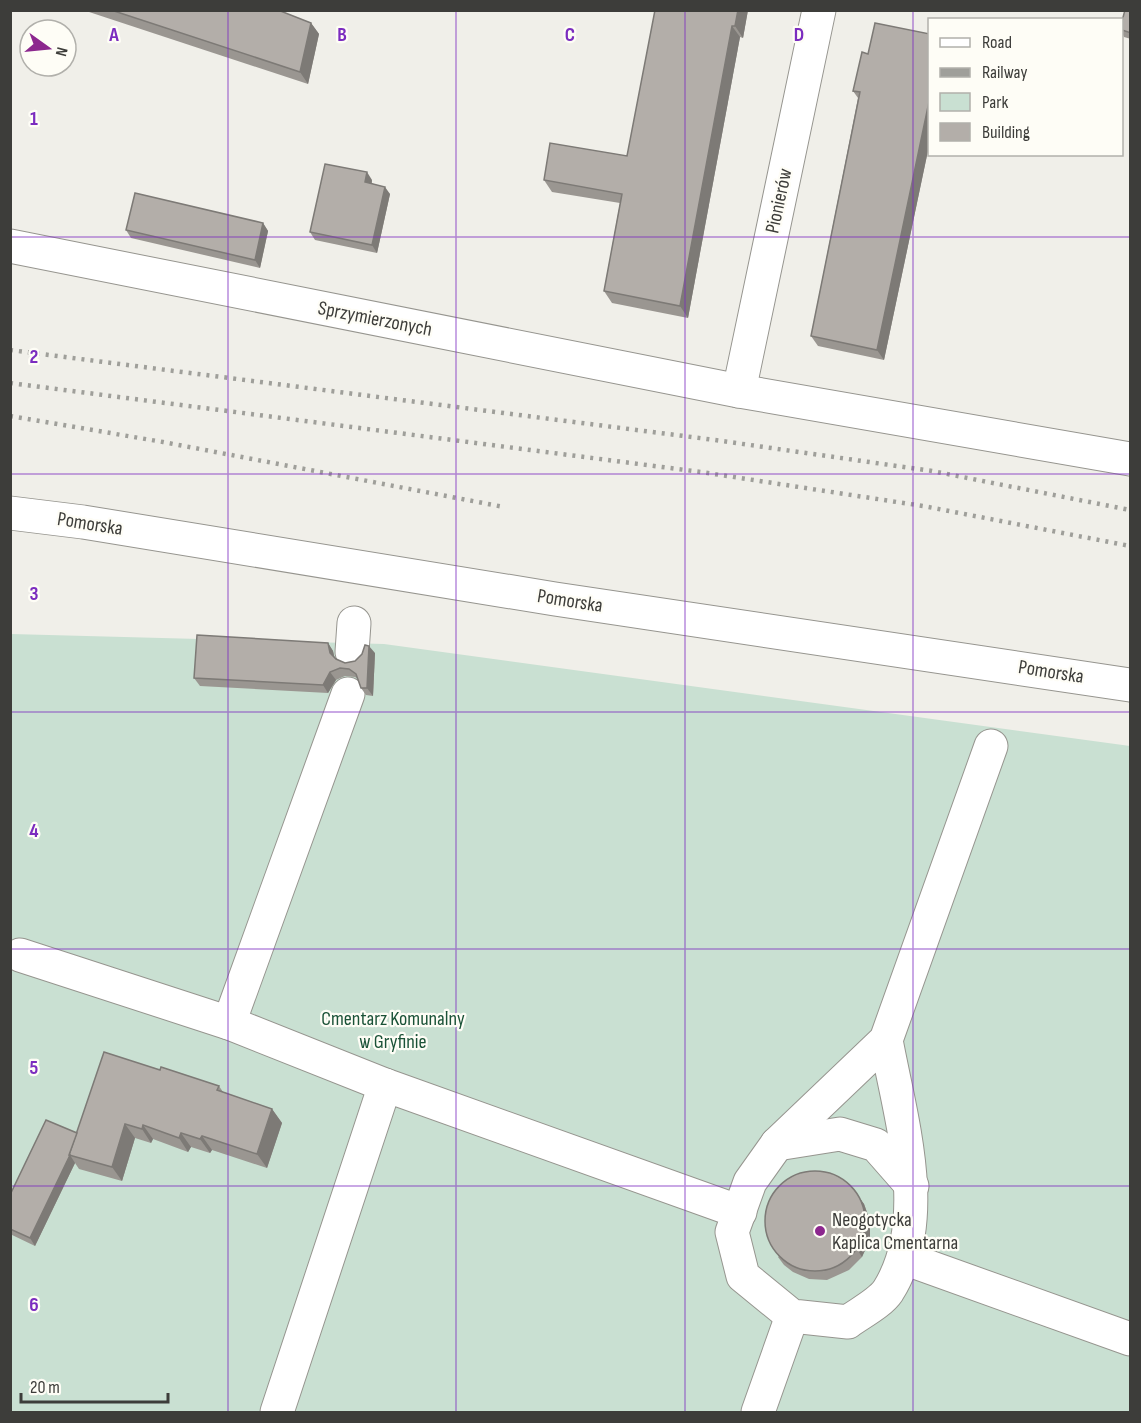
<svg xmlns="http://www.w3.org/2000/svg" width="1141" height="1423" viewBox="0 0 1141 1423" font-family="'Sofia Sans Condensed',sans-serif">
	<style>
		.green { fill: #c9e0d2 }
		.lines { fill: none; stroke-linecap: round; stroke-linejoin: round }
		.minor-casing { stroke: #96958f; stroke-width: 35 }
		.minor { stroke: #fff; stroke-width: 33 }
		.rail { stroke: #9f9f9a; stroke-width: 4.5; stroke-dasharray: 3 6; stroke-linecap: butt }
		.wall { fill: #9a9691 }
		.shaded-wall { fill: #7d7a76 }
		.building { fill: #b3aea9; stroke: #7d7a76; stroke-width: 1.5 }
		.grid { fill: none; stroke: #7b2cbf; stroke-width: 1.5; stroke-opacity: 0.55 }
		.poi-dot { fill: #8c278e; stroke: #fefdf6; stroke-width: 2 }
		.labels { text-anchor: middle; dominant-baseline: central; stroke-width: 4.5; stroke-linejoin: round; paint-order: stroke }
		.street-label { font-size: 20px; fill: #3d3d3a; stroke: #fefdf6 }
		.park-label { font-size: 20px; fill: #1a5237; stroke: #fefdf6 }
		.poi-label { font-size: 20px; fill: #3d3d3a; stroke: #fefdf6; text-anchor: start }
		.grid-label { font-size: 20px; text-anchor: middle; font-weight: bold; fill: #7b2cbf; stroke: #fefdf6; stroke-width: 4.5; stroke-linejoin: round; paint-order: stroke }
	</style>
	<rect width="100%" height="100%" fill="#f0efe9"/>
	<polygon class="green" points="11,634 384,644 1130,746 1130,1412 11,1412"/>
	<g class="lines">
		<g class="minor-casing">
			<g id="minor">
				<polyline points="10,246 739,391 1130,459"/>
				<polyline points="739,391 819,10"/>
				<polyline points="10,513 83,522 555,599 1130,685"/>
				<polyline points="352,652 354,623"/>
				<polyline points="20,955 229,1023 385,1085 740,1212"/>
				<polyline points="229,1023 348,694"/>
				<path d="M886 1040C900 1116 933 1220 888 1291 880 1303 860 1313 848 1322L792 1316 743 1276 732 1232 750 1182 777 1144 886 1040 991 746"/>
				<polyline points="777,1144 840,1134 876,1145 912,1186"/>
				<polyline points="904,1258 1130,1339"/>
				<polyline points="277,1412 385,1085"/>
				<polyline points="758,1412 792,1316"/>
			</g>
		</g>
		<use href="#minor" class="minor"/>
		<g class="rail">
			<polyline points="10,350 715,440 932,471 1130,510"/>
			<polyline points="10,383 701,472 923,506 1130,546"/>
			<polyline points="10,416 163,442 504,507"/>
		</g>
	</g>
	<g class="wall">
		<polygon points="83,10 278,10 311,23 319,34 308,84"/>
		<polygon points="655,10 748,10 743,38 740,37 688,318 612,303 604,291 620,203 552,192 544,180 627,156"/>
		<polygon points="1131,10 1131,39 1124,37 1122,33 1122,21"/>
		<polygon points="930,34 930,141 884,360 818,346 811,336 858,98 853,91 868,54"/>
		<polygon points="372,180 372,183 390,194 377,253 315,240 310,232"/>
		<polygon points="263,223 268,231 260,268 131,238 126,230"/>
		<polygon points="328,643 333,651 335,659 345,663 355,661 375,653 373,696 366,695 361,688 358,679 355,677 345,676 336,680 328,693 200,686 194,678"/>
		<polygon points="160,1070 219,1086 223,1092 272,1109 282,1123 267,1168 212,1150 210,1153 191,1147 188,1152 153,1139 151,1143 135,1138 122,1181 79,1169 75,1163 35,1246 10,1234 10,1195 77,1133"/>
		<polygon points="858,1196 864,1204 870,1221 870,1239 862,1257 849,1270 827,1280 809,1279 793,1272 784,1265 778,1257"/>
	</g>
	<g class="shaded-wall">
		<polygon points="738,10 748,10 743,38 735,26"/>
		<polygon points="311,23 319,34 308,84 300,72"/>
		<polygon points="732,26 740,37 688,318 680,306"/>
		<polygon points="930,97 930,141 884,360 877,350"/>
		<polygon points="367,172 372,180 370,189 365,182"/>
		<polygon points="385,187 390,194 377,253 372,245"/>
		<polygon points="263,223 268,231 260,268 255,260"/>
		<polygon points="328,643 333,651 335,661 330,653"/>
		<polygon points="369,646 375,653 373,696 367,688"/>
		<polygon points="330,672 336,680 328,693 323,685"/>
		<polygon points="272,1109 282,1123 267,1168 257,1154"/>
		<polygon points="125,1124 135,1138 122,1181 112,1167"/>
		<polygon points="143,1125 153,1139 151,1143 142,1129"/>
		<polygon points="181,1133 191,1147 188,1152 179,1138"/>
		<polygon points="202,1136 212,1150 210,1153 200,1139"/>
		<polygon points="70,1155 75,1163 35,1246 30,1238"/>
		<polygon points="858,1196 864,1204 870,1221 870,1239 862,1257 857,1249"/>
	</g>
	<g class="building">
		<polygon points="111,10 278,10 311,23 300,72"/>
		<polygon points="655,10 738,10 735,26 732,26 680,306 604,291 622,194 544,180 550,143 627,156"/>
		<polygon points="1125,10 1131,10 1131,33 1122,30 1122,21"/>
		<polygon points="875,23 930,34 930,97 877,350 811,336 860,92 853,91 862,52 868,54"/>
		<polygon points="325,164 367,172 365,182 385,187 372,245 310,232"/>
		<polygon points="135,193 263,223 255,260 126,230"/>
		<polygon points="197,635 328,643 330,653 336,659 345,663 355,661 362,654 365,645 369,646 367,688 361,688 356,674 349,669 340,668 330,672 323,685 194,678"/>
		<polygon points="104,1052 160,1070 161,1067 219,1086 217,1090 272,1109 257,1154 202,1136 200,1139 181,1133 179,1138 143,1125 142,1129 125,1124 112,1167 69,1155"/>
		<polygon points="46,1120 77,1133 69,1155 70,1155 30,1238 10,1229 10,1195"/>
		<circle cx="815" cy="1221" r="50"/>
	</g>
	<path class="grid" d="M228 10V1412M456 10V1412M685 10V1412M913 10V1412M10 237H1130M10 474H1130M10 712H1130M10 949H1130M10 1186H1130"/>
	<circle class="poi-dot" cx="820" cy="1231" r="6"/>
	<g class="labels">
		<g class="street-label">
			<text transform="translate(779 201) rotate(-78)">Pionierów</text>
			<text transform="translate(375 319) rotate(11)">Sprzymierzonych</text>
			<text transform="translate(90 524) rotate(9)">Pomorska</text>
			<text transform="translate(570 601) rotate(9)">Pomorska</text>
			<text transform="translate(1051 672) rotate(9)">Pomorska</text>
		</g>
		<g class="park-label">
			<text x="393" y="1019">Cmentarz Komunalny<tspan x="393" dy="23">w Gryfinie</tspan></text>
		</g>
		<g class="poi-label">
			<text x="832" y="1220">Neogotycka<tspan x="832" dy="23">Kaplica Cmentarna</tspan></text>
		</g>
	</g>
	<g class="grid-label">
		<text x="114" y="41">A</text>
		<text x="342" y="41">B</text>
		<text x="570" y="41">C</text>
		<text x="799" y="41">D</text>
		<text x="34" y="125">1</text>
		<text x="34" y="363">2</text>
		<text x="34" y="600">3</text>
		<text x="34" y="837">4</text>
		<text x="34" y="1074">5</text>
		<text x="34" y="1311">6</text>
	</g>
	<rect width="1141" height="1423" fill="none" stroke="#3d3d3a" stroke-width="24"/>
	<rect x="928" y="18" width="195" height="138" fill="#fefdf6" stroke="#b1b0ab" stroke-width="1.5"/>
	<rect x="940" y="38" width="30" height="9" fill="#ffffff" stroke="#b1b0ab" stroke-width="1.5"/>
	<text x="982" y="48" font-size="18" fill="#3d3d3a">Road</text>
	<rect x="940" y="68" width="30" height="9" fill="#9f9f9a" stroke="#b1b0ab" stroke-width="1.5"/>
	<text x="982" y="78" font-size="18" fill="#3d3d3a">Railway</text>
	<rect x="940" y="93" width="30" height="18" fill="#c9e0d2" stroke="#b1b0ab" stroke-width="1.5"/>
	<text x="982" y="108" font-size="18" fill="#3d3d3a">Park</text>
	<rect x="940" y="123" width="30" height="18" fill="#b3aea9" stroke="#b1b0ab" stroke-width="1.5"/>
	<text x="982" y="138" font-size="18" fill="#3d3d3a">Building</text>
	<g transform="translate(48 48) rotate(105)"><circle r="28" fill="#fefdf6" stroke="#b1b0ab" stroke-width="1.5"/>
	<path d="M0-4.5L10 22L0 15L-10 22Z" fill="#8c278e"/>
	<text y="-9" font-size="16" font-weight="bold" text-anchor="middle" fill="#3d3d3a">N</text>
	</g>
	<path d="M21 1393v9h147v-9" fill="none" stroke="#3d3d3a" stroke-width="3"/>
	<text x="30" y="1393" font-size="18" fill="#3d3d3a" stroke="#fefdf6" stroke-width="4.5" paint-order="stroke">20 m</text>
</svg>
